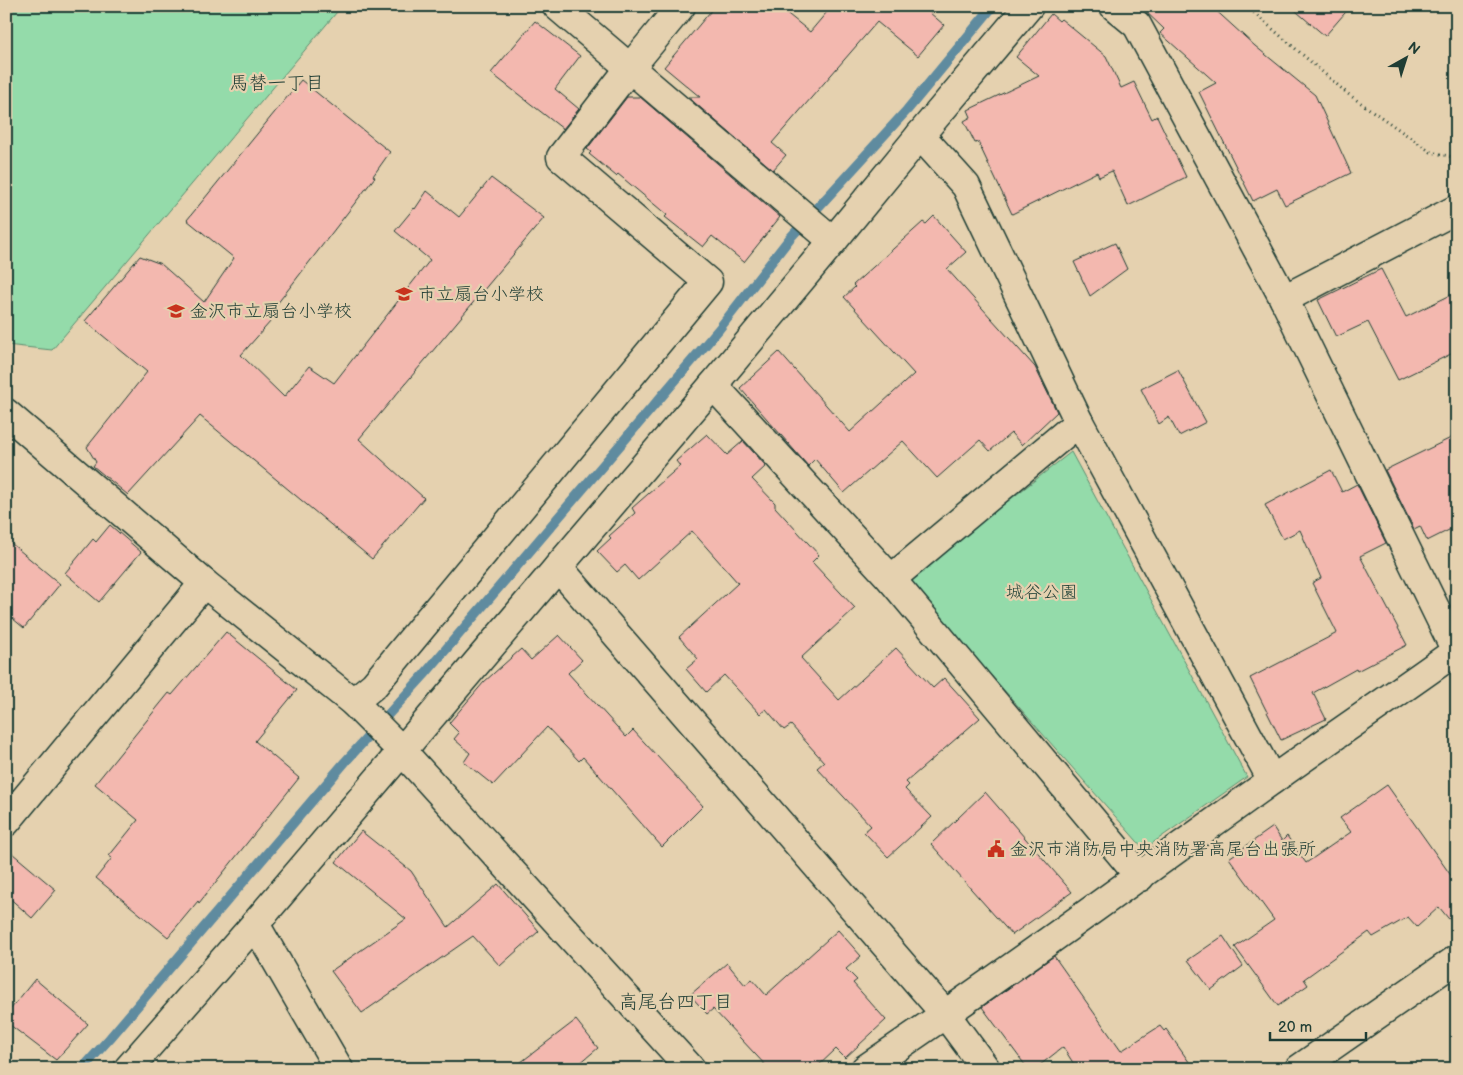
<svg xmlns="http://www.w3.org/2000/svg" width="1463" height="1075" viewBox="0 0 1463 1075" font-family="'Balsamiq Sans','Klee One',sans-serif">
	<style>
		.green { fill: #94dbaa; stroke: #5a8c6f }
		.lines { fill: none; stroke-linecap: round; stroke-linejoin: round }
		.stream { stroke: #5f8b9f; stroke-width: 10 }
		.building { fill: #f3b8af; stroke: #1f3d34 }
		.minor-casing { stroke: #1f3d34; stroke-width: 31 }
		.path { stroke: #1f3d34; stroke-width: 3; stroke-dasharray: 1 4; stroke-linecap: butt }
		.minor { stroke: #e5d1af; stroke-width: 28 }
		.labels { text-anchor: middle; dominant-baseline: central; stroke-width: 4.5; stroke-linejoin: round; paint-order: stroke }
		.poi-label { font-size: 18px; fill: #1f3d34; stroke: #e5d1af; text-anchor: start }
		.park-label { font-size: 18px; fill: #25453a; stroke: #e5d1af }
		.neighbourhood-label { font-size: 19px; fill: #1f3d34; stroke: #e5d1af }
	</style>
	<rect width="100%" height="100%" fill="#e5d1af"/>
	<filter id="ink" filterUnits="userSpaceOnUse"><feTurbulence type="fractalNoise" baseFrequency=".02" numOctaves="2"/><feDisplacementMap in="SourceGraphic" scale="10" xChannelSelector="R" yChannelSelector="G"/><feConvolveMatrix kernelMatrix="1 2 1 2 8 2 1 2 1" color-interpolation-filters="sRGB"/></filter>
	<g filter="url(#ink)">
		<g class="green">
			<polygon points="12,6 342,6 52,350 6,345 6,10"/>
			<polygon points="1071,452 1247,777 1144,849 907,580"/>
		</g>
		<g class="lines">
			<polyline class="stream" points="82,1069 110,1038 345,762 424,675 719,329 790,238 907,110 993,6"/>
		</g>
		<g class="building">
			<polygon points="715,6 778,6 810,32 832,6 922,6 944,25 918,56 877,22 772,143 786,155 773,170 688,97 700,97 664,67"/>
			<polygon points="1140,6 1211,6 1255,46 1315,95 1351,173 1285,205 1277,189 1253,201 1199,92 1216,83 1160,33 1164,29"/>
			<polygon points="1290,6 1351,6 1325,36"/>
			<polygon points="1051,14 1059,21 1061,19 1106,56 1121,88 1134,82 1152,119 1157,116 1186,177 1128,206 1112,171 1099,177 1097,172 1012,214 978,142 975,143 964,121 971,117 968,110 1039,76 1016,57"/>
			<polygon points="535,21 580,56 555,89 579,109 563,129 491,73"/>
			<polygon points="301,80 390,152 373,176 375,177 267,317 271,321 241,355 284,397 309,366 334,383 430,260 395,231 414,208 415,209 427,191 459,217 491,178 544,218 359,439 424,498 372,559 200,416 128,495 93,466 96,462 87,447 147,372 85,321 140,256 161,264 204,302 234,258 187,220"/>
			<polygon points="627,97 640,97 780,217 744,262 712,236 703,247 665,217 667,215 618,174 616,176 589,154 591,152 587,149"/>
			<polygon points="934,216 966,252 947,269 1035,367 1057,412 1022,445 1011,433 990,451 980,440 937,478 903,441 844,493 815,459 808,466 740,388 779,352 850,432 914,374 844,297 855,287 853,285 923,222 926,224"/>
			<polygon points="1115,243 1127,269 1090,296 1074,262"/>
			<polygon points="1381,269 1406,317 1457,292 1457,351 1398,380 1368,322 1336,337 1318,300"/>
			<polygon points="1178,370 1206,422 1179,436 1169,417 1159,424 1141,389"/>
			<polygon points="707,434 727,455 743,441 766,466 752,479 775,503 775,507 819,555 812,562 855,608 801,658 839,700 896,648 933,688 944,678 980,718 906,782 909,785 905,789 932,817 888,857 864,832 871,826 817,768 824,762 791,725 784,730 766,709 760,714 724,675 706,692 686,669 698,659 679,637 738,583 692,531 638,580 625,565 617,572 597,551 611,538 609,536 635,513 632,508 680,466 676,461"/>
			<polygon points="1457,435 1457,526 1427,541 1420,526 1414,529 1385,470"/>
			<polygon points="1331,470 1342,492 1357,484 1386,543 1360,556 1407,645 1357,671 1356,669 1313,693 1326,719 1281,740 1250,678 1337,633 1312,583 1321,578 1300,530 1283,539 1265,505"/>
			<polygon points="110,525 141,552 99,602 65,573 93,539 96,542"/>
			<polygon points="6,539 60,584 24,628 6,613"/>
			<polygon points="226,632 297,690 255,741 299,778 199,903 198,901 168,937 96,878 112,858 109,856 138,820 95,784 169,693 172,695"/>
			<polygon points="559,635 582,660 568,673 626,737 633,730 703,806 662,847 583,757 579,761 547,727 493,785 464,762 470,753 454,739 459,733 449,723 484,682 521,649 531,660"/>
			<polygon points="1387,785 1457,884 1457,929 1439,907 1417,927 1408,917 1373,937 1369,932 1304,979 1308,985 1278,1006 1235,947 1274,920 1229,858 1273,827 1282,841 1287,836 1306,863 1351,832 1340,818"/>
			<polygon points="985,792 1072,892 1012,935 931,844"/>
			<polygon points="361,831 411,871 448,927 498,884 539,931 500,966 473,936 362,1013 331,971 406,919 336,862"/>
			<polygon points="6,848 56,890 32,918 6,895"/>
			<polygon points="838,930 861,956 846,969 857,980 853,983 886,1020 845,1058 836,1049 815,1069 769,1069 713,1009 707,1014 690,995 727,963 745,985 752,979 766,995"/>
			<polygon points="1223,936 1243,966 1211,990 1188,960"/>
			<polygon points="1054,956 1121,1051 1160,1026 1164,1031 1166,1029 1194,1069 1077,1069 1063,1047 1035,1069 1028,1069 982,1007"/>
			<polygon points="35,979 88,1024 56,1060 6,1022 6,1015"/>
			<polygon points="576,1020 598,1048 573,1069 512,1069"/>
		</g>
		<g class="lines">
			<g class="minor-casing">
				<g id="minor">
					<polyline points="557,6 833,241"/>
					<polyline points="920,135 966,186 1079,422"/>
					<polyline points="1284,299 1457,209"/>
					<polyline points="713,385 891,579 1140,877"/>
					<polyline points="6,413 204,583 353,702 402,751 558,567 946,1015 986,1069"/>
					<polyline points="558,567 713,385 833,241 920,135 1029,6"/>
					<polyline points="891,579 1079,422 1272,780"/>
					<polyline points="353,702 374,685 708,282 561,157 629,69 681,6"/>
					<polyline points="6,822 204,583"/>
					<polyline points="128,1069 255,924"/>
					<polyline points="339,1069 255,924 402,751 691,1069"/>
					<path d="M865 1069C1003 976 1136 878 1271 781 1332 737 1395 695 1456 651L1284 299 1137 25 1114 6"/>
					<polyline points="1299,1069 1457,959"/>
				</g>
			</g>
			<polyline class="path" points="1246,6 1348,94 1431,152 1457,158"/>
			<use href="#minor" class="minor"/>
		</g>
	</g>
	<defs>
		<g id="school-bare" transform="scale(1.35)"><path d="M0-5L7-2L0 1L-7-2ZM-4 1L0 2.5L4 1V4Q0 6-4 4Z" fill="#c8321e" stroke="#e5d1af" stroke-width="2.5" paint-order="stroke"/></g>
		<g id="civic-bare" transform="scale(1.35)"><path d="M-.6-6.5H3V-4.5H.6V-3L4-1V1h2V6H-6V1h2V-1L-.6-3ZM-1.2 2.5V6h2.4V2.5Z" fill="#c8321e" stroke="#e5d1af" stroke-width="2.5" paint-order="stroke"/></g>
	</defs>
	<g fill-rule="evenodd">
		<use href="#school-bare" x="404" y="294"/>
		<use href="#school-bare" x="176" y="311"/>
		<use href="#civic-bare" x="996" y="849"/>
	</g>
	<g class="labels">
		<g class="poi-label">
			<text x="418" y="294">市立扇台小学校</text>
			<text x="190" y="311">金沢市立扇台小学校</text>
			<text x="1010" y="849">金沢市消防局中央消防署高尾台出張所</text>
		</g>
		<g class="park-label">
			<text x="1042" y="592">城谷公園</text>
		</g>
		<g class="neighbourhood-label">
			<text x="277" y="83">馬替一丁目</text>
			<text x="676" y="1002">高尾台四丁目</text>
		</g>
	</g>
	<rect width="1463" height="1075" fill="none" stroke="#e5d1af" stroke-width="25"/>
	<rect x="12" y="12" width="1438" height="1050" fill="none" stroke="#1f3d34" stroke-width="2" filter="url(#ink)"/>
	<g transform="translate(1406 58) rotate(39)" stroke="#e5d1af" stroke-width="4" paint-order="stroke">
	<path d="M0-4L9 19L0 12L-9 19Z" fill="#1f3d34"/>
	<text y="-8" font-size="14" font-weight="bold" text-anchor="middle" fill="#1f3d34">N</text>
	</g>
	<path d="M1270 1032v8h96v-8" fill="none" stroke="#1f3d34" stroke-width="2.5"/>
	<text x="1278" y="1032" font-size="15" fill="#1f3d34" stroke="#e5d1af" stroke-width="4" paint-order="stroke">20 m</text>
</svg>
